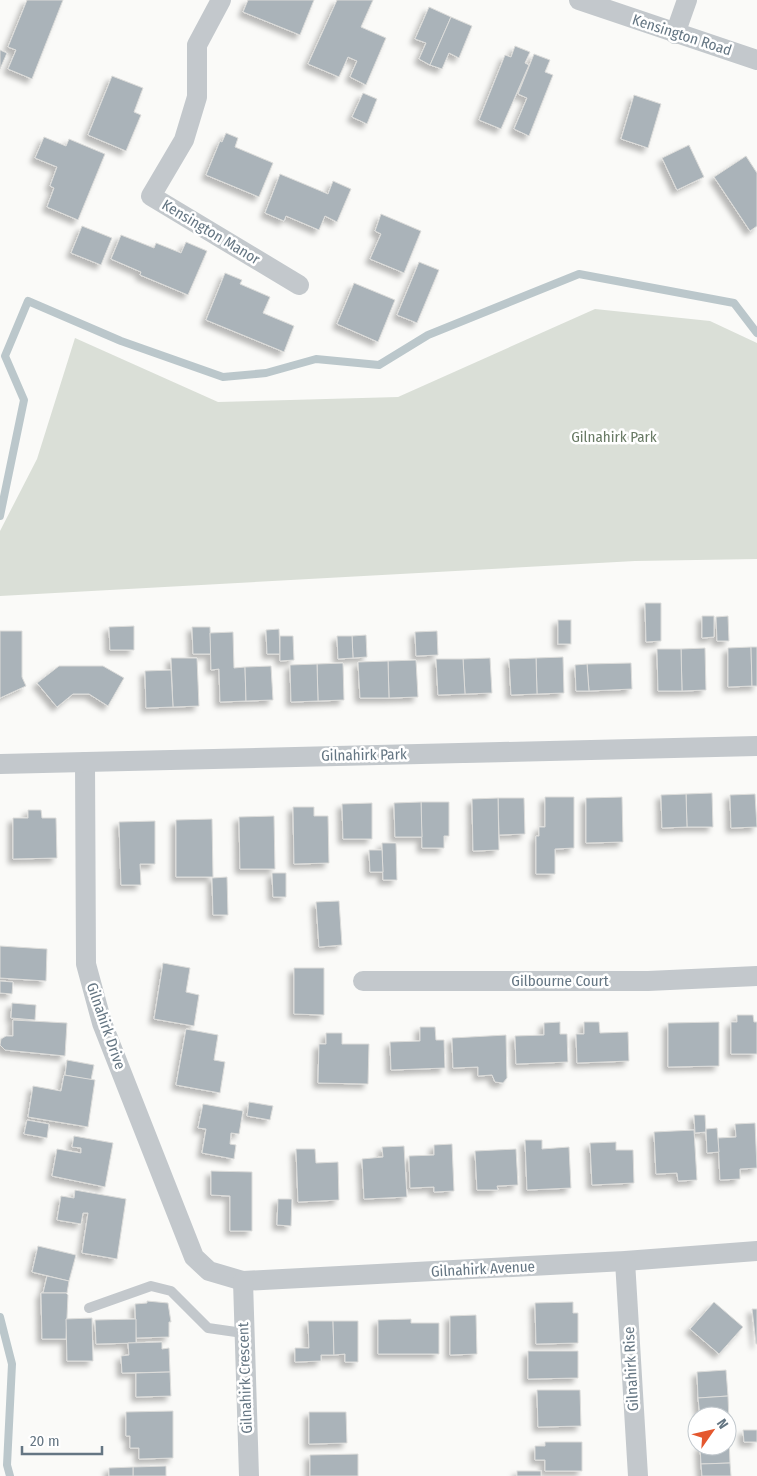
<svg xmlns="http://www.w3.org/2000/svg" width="757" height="1476" viewBox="0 0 757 1476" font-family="'Fira Sans Condensed',sans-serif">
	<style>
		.green { fill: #dadfd7 }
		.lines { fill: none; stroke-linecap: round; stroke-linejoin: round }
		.stream { stroke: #bbc7cb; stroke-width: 8 }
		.building { fill: #aab3b9; stroke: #dcdcda; filter: url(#shadow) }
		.service { stroke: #c3c8cc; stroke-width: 10 }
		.minor { stroke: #c3c8cc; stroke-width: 20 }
		.labels { text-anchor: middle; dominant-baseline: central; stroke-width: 5; stroke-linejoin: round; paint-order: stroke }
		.street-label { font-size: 15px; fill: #657683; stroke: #fff }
		.park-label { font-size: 15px; fill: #687a64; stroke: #fff }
	</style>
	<defs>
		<filter id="shadow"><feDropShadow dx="-4.5" dy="4.5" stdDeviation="2.5" flood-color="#0004"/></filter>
	</defs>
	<rect width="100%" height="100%" fill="#fafaf8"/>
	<polygon class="green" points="595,309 710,321 757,343 757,559 635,561 0,596 0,531 37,459 75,338 218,402 398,397"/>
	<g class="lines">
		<g class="stream">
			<polyline points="0,516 24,400 5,356 28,301 121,341 223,377 266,373 316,359 379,365 428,335 579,274 734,303 757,333"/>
			<polyline points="0,1317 12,1364 7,1465 10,1476"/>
		</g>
	</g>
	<g class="building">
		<polygon points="27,0 63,0 32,79 8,69 16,50 8,47"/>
		<polygon points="248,0 314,0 300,35 243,12"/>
		<polygon points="337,0 373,0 361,27 386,38 366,85 350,77 357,61 348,57 339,77 308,64"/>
		<polygon points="429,7 451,17 430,65 419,59 426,43 415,39"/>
		<polygon points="451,17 472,26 459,58 449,53 442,69 430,65"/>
		<polygon points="515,46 530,52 525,63 529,65 501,129 479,120 505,55 511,57"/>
		<polygon points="0,50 7,53 0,69"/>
		<polygon points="534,54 550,60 545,72 553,75 529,136 514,129 527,98 518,94"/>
		<polygon points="112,76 143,88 134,112 141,115 126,151 88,135"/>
		<polygon points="363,93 377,99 367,124 352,117"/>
		<polygon points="634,95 661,104 648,148 621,139"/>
		<polygon points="226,133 238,138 235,147 273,163 259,197 206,175 220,141 222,142"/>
		<polygon points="44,137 66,146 69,139 105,154 78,220 47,207 54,188 50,186 57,167 35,158"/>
		<polygon points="689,145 704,177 677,190 662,158"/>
		<polygon points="746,156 757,173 757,226 750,231 714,177"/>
		<polygon points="280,174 328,194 333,181 351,189 337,222 325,216 319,230 286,216 284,221 265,213"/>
		<polygon points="381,214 421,231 404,273 370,259 381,234 375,231"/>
		<polygon points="82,226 112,238 101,265 71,253"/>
		<polygon points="121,235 154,248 156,243 181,253 186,242 207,251 188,295 140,275 141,272 111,259"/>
		<polygon points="419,262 439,270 417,323 397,315"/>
		<polygon points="225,273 242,280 240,284 270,297 263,313 294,326 284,352 206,320"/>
		<polygon points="354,283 395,300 378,342 337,324"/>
		<polygon points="645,603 661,603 661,641 646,642"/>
		<polygon points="702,616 714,616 714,637 702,638"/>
		<polygon points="728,616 729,641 717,641 716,617"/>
		<rect x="558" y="620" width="13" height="24"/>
		<polygon points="134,626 134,650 110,650 109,627"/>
		<polygon points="192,627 210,627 211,654 193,654"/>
		<polygon points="279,629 280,654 267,654 266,630"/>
		<polygon points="0,631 22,631 22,677 26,686 0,698"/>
		<polygon points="437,631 438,655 416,656 415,632"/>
		<polygon points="233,632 234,668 245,667 246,701 220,702 219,669 211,670 210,633"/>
		<polygon points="366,635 367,657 353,658 352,636"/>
		<polygon points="280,636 293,636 294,660 280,661"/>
		<polygon points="337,636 352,636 353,658 338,659"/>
		<polygon points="751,647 752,686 728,687 728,648"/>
		<polygon points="751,647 757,647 757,686 752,686"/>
		<polygon points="705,648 706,690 682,691 681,649"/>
		<polygon points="657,649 681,649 682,691 658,691"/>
		<polygon points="563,657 564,693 537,694 536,658"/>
		<polygon points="171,658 197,658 199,706 173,707"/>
		<polygon points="490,658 492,693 465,694 463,659"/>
		<polygon points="536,658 537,694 511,695 509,659"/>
		<polygon points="436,659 463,659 465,694 438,695"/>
		<polygon points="416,660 418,697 389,698 388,661"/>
		<polygon points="388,661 389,698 360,698 358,662"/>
		<polygon points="343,663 344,700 318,701 317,664"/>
		<polygon points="631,663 632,689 589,691 587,664"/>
		<polygon points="317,664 318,701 291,702 290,665"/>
		<polygon points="587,664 589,691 576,691 575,665"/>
		<polygon points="59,666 103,666 124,678 108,706 89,694 73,694 57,707 37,683"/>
		<polygon points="271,666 273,700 246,701 245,667"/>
		<polygon points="171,670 173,707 146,708 145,671"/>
		<polygon points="712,793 713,827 687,827 686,794"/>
		<polygon points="686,794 687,827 662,828 661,795"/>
		<polygon points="755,794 757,827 731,828 730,795"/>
		<polygon points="545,797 574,797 574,848 555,849 555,874 536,874 536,836 539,836 539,827 545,827"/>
		<polygon points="622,797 623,842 586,843 586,798"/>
		<polygon points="498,798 524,798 525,834 499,835"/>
		<polygon points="498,798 499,850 473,851 472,799"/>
		<polygon points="421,802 449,802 449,836 444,836 444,848 422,848"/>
		<polygon points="421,802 422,837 395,837 394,803"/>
		<polygon points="372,803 372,839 343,839 342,804"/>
		<polygon points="293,807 314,807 314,816 328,816 329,863 294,864"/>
		<polygon points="28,810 41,810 42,818 56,818 57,858 13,859 13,818 28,818"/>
		<polygon points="274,816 275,869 240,869 239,817"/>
		<polygon points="212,819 213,877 176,877 176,820"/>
		<polygon points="155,821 155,864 140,864 141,885 121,885 119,822"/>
		<polygon points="382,843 396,843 397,880 383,880"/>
		<polygon points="369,850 382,850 383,872 370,872"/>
		<polygon points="272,873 286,873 286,897 273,897"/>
		<polygon points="227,877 228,915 213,915 212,878"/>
		<polygon points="339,901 342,945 319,947 316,902"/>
		<polygon points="0,946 47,949 46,981 0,978"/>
		<polygon points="163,963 190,968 186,992 199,995 194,1026 154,1019"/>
		<polygon points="294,968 324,968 324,1015 294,1014"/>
		<polygon points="0,981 13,982 12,994 0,993"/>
		<polygon points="12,1003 36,1005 35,1020 11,1018"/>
		<polygon points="737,1015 753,1015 754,1022 757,1022 757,1054 731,1054 731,1022 737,1022"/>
		<polygon points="13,1020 67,1023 65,1056 5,1050 0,1045 1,1039 6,1036 13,1036"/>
		<polygon points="560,1022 560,1034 567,1034 568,1062 516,1064 515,1036 544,1035 544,1023"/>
		<polygon points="584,1022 599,1022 600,1033 628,1032 629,1061 577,1063 576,1034 584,1034"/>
		<polygon points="719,1022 719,1066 668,1067 668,1023"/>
		<polygon points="420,1027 435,1027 436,1040 444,1040 445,1068 391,1070 390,1042 420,1041"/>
		<polygon points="186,1029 218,1035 214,1060 225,1062 220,1093 176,1085"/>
		<polygon points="326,1033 342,1033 342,1044 369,1044 368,1084 318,1083 319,1044 326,1044"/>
		<polygon points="506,1035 507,1078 503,1083 495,1082 492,1075 478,1076 478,1067 453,1068 452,1038"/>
		<polygon points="67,1060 94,1065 91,1080 65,1075"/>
		<polygon points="64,1075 95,1080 88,1127 28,1117 33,1086 61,1091"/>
		<polygon points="249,1102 273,1106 270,1120 247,1116"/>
		<polygon points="203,1104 243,1111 239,1134 231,1133 230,1144 236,1145 234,1159 202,1153 206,1129 198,1128"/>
		<polygon points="694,1115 705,1115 706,1132 695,1133"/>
		<polygon points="27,1120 49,1124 47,1138 24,1134"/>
		<polygon points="755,1123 757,1168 740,1169 740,1179 720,1180 718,1138 736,1137 735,1124"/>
		<polygon points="717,1128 719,1152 707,1153 706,1129"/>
		<polygon points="694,1130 697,1180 678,1181 677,1173 656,1174 654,1132"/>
		<polygon points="74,1136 113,1143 105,1187 52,1176 57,1149 81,1153 81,1148 72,1147"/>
		<polygon points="525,1140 542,1140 542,1149 569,1147 571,1188 527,1190"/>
		<polygon points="616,1142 616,1150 633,1150 634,1183 592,1185 590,1143"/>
		<polygon points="452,1144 454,1191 434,1192 434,1187 410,1188 409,1156 434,1155 434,1145"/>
		<polygon points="404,1146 407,1197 364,1199 362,1159 383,1157 382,1147"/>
		<polygon points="296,1149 315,1149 316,1163 338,1162 339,1200 298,1202"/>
		<polygon points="516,1149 518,1185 497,1186 498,1190 477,1190 475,1151"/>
		<polygon points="211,1171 252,1172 252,1231 230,1231 230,1196 211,1195"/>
		<polygon points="75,1190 126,1199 117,1259 82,1253 88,1213 83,1213 81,1224 57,1220 61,1196 74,1198"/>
		<polygon points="278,1199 292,1199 291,1226 277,1225"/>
		<polygon points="38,1246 76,1255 69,1281 32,1272"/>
		<polygon points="47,1276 69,1281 67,1293 43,1293"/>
		<polygon points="41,1293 66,1293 68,1295 66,1339 42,1339"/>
		<polygon points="147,1301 168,1303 171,1322 169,1322 169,1337 136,1338 135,1304 147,1303"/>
		<polygon points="573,1302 573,1313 578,1313 578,1343 536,1344 535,1303"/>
		<polygon points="714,1302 743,1327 719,1354 690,1329"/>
		<polygon points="752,1309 757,1309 757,1344 756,1344"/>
		<polygon points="476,1315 477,1354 450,1355 450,1316"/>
		<polygon points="92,1318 93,1361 67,1361 66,1319"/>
		<polygon points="136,1319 136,1343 96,1344 95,1320"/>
		<polygon points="411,1319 411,1323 439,1323 439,1354 378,1354 378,1320"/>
		<polygon points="308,1321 333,1321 334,1355 321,1355 321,1361 295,1362 295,1348 309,1348"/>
		<polygon points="333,1321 358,1321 358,1362 345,1362 345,1354 334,1355"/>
		<polygon points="162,1342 162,1349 169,1348 170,1372 122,1373 121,1356 129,1355 128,1343"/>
		<polygon points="528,1351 578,1351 578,1378 528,1379"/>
		<polygon points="726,1370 728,1396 698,1398 697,1372"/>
		<polygon points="170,1372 171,1396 136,1397 136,1373"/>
		<polygon points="537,1390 580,1390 581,1426 538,1427"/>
		<polygon points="728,1396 729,1422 727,1422 727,1416 700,1416 698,1398"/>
		<polygon points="173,1411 173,1458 139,1459 139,1448 130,1448 130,1436 126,1436 126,1412"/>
		<polygon points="309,1412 346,1412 347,1443 309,1444"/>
		<polygon points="743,1430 757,1430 757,1442 744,1442"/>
		<polygon points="727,1437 729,1437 730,1463 701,1464 700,1446 727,1446"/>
		<polygon points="545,1442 582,1442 582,1471 545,1471 545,1460 535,1460 535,1446 545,1446"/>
		<polygon points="358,1454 358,1476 310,1476 310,1455"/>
		<polygon points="730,1463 731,1476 702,1476 701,1464"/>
		<polygon points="166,1466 166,1476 133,1476 133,1467"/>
		<polygon points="133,1467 133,1476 109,1476 109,1468"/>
		<rect x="517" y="1471" width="24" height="5"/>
	</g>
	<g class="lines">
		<polyline class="service" points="89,1308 151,1286 171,1291 208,1328 243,1333"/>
		<g class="minor">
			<polyline points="221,0 197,45 197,97 184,140 151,196 299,285"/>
			<polyline points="579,0 757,60"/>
			<polyline points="675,34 687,0"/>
			<polyline points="85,762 86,964 102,1023 194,1257 209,1271 243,1281 625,1261 757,1251"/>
			<polyline points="0,764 757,746"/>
			<polyline points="363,981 648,981 757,976"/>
			<polyline points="625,1261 638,1476"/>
			<polyline points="243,1281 249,1476"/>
		</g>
	</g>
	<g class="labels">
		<g class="street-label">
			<text transform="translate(682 35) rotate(18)">Kensington Road</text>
			<text transform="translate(211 232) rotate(31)">Kensington Manor</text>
			<text transform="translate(364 755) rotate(-1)">Gilnahirk Park</text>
			<text x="560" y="981">Gilbourne Court</text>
			<text transform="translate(106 1026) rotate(71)">Gilnahirk Drive</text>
			<text transform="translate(483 1269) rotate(-3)">Gilnahirk Avenue</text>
			<text transform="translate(631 1369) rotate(-93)">Gilnahirk Rise</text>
			<text transform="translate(245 1378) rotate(-92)">Gilnahirk Crescent</text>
		</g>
		<g class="park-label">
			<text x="614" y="437">Gilnahirk Park</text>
		</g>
	</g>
	<g transform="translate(712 1431) rotate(56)"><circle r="24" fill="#ffffff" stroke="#c1c8cd"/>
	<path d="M0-4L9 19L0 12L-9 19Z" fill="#e4572e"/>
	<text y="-8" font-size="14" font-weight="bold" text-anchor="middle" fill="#657683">N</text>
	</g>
	<path d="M22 1446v8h80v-8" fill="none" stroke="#657683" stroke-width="2.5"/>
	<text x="30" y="1446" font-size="15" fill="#657683" stroke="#ffffff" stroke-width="4" paint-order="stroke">20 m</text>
</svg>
